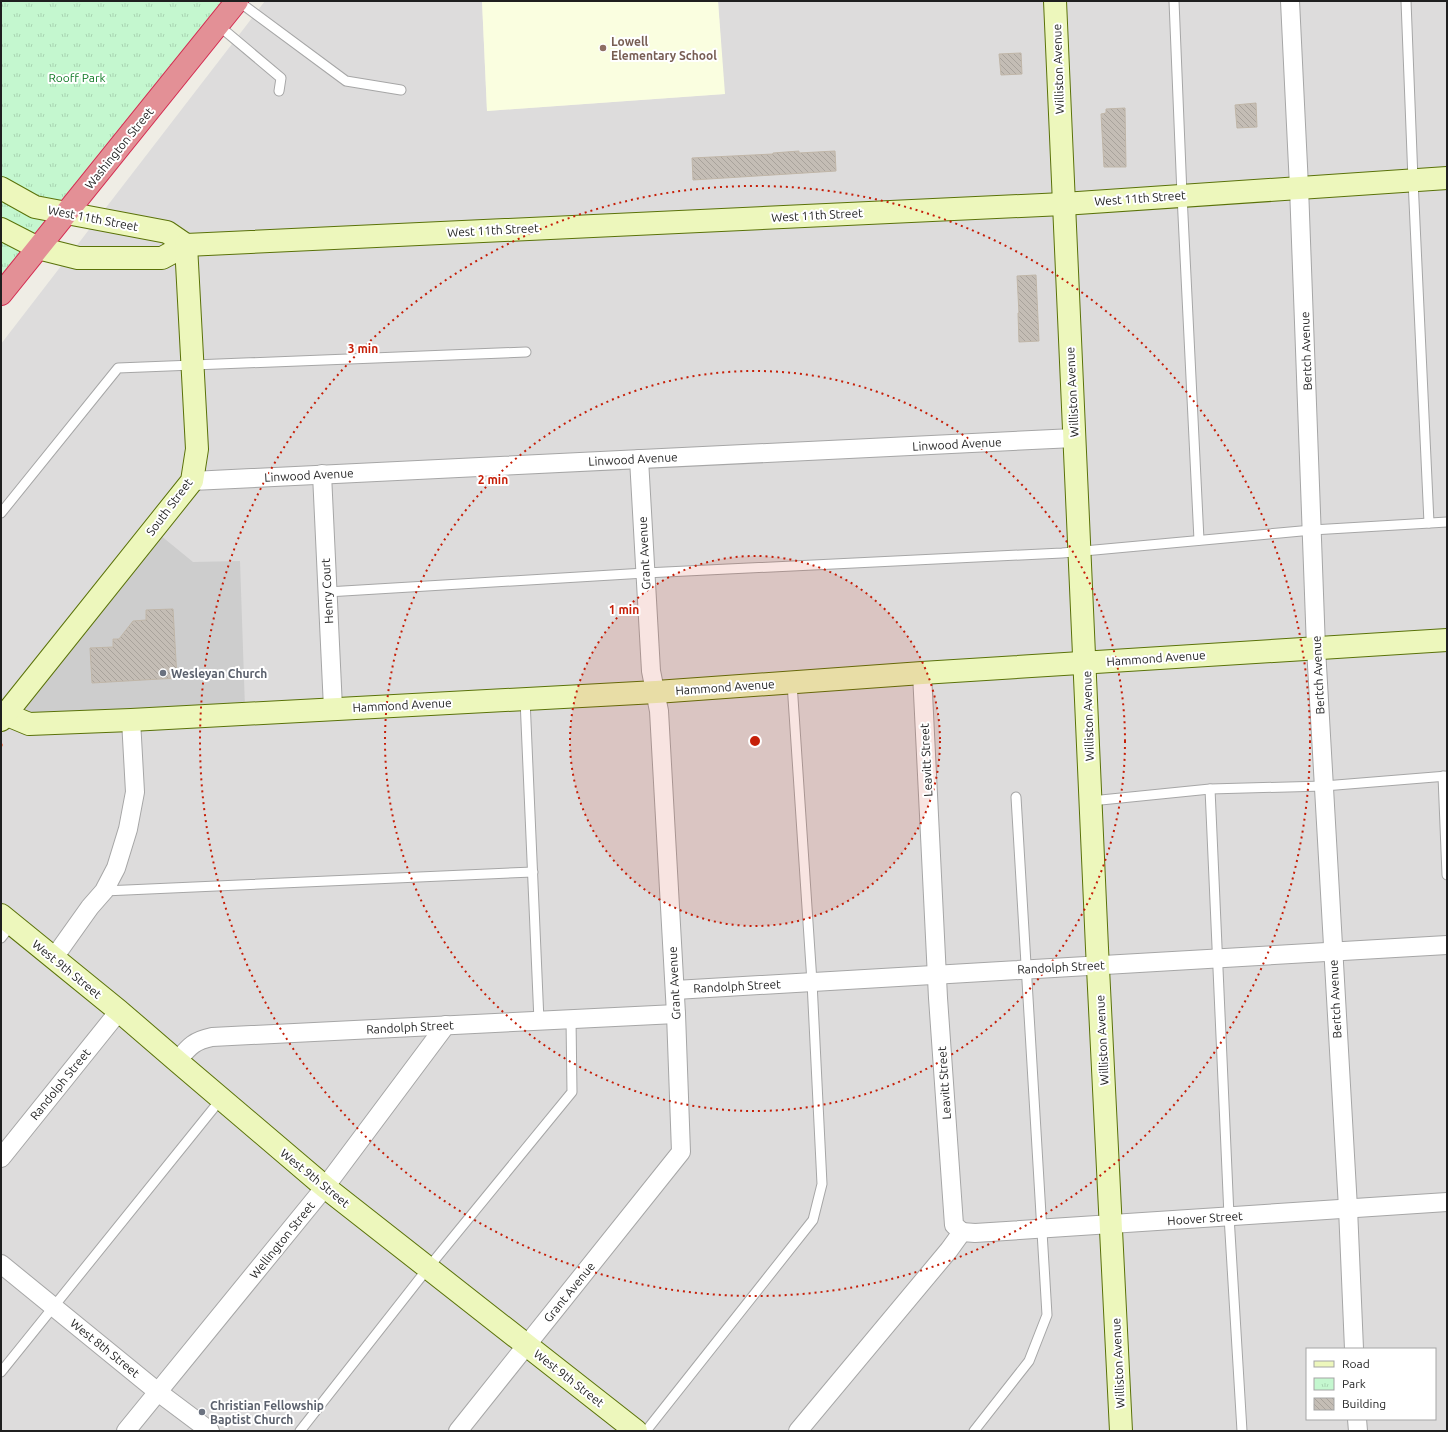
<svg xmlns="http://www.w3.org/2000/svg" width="1448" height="1432" viewBox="0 0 1448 1432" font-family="Ubuntu,sans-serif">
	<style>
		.residential { fill: #dddcdc; fill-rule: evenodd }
		.education { fill: #fafee0 }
		.religious { fill: #cdcdcd }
		.park { fill: url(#park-tufts) }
		.building { fill: url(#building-back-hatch); stroke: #c0b6a8 }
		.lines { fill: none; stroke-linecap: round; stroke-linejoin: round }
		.lane-casing { stroke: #a6a6a6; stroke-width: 11 }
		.street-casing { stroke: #a6a6a6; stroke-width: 20 }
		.secondary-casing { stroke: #5a7209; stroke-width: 24 }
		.highway-casing { stroke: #d42c51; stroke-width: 24 }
		.path { stroke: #f48f72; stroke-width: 2.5; stroke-dasharray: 2 2; stroke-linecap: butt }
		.lane { stroke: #fff; stroke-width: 9 }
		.street { stroke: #fff; stroke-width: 18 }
		.secondary { stroke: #edf7bc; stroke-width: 22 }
		.highway { stroke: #e39096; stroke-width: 22 }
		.ring { fill: none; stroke: #c61f08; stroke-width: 2; stroke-dasharray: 2 4 }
		.education-dot { fill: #8d6e63; stroke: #fff; stroke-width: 1.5 }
		.worship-dot { fill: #6b7280; stroke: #fff; stroke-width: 1.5 }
		.labels { text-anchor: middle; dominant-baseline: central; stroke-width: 4; stroke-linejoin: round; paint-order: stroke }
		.education-label { font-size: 12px; font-weight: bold; fill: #785e54; stroke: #fff; text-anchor: start }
		.street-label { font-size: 12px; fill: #1f1f1f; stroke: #fff }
		.park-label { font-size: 12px; fill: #107a26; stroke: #fff }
		.worship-label { font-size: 12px; font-weight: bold; fill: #5b616d; stroke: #fff; text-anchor: start }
		.centre { fill: #c61f08; stroke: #fff; stroke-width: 2 }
		.ring-label { font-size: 12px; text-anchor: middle; font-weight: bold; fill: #c61f08; stroke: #fff; stroke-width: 4; stroke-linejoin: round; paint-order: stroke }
	</style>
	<defs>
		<pattern id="park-tufts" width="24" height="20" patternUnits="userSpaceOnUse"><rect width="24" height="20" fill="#c4f7cf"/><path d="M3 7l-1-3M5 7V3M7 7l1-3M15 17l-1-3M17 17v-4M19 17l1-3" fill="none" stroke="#a8d3b1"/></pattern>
		<pattern id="building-back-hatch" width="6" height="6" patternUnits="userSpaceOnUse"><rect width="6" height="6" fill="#c4bdb5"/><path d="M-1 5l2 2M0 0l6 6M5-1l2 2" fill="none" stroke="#a8a29b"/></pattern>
	</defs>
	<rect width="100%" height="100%" fill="#efede5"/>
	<path class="residential" d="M265 1H482L487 111 724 94 718 1H1447V1431H1V344ZM1307 1349H1435V1419H1307Z"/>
	<polygon class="education" points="482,1 718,1 725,94 487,111"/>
	<polygon class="religious" points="160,535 193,562 240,561 245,708 29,720 15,711"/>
	<polygon class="park" points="1,1 237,1 1,294"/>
	<g class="building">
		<polygon points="1021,53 1022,74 1001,75 999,54"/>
		<polygon points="1256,103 1257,127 1237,128 1235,105"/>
		<polygon points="1125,108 1126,167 1104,167 1101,114 1106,113 1106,109"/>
		<polygon points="799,151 799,153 835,151 836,171 693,180 692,158 773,154 773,153"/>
		<polygon points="1036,275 1039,341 1019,342 1018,313 1019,313 1017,276"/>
		<polygon points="173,609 177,678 92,683 90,648 113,647 113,639 119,639 133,621 146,620 146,610"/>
	</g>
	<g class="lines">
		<g class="lane-casing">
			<g id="lane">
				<polyline points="238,1 346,81 401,90"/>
				<polyline points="1174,1 1182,195 1199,540"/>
				<polyline points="1406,1 1413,180 1429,523"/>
				<polyline points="218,25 281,78 279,91"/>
				<polyline points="1,513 118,368 526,352"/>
				<polyline points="327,592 645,573 1062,553 1312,530 1447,522"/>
				<polyline points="525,699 539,1021"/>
				<polyline points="1443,776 1447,875"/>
				<polyline points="1210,789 1229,1216 1242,1431"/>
				<polyline points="1091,801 1210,789 1324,786 1447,776"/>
				<polyline points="104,891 533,872"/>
				<polyline points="1,938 12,924"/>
				<polyline points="1,1372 221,1099"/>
				<polyline points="300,1431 428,1268 572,1092 571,1019"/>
				<polyline points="646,1431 813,1220 822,1184 812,982 792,683"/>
				<polyline points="974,1431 1029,1361 1047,1315 1016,797"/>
			</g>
		</g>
		<g class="street-casing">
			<g id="street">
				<polyline points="1290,1 1299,187 1316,648 1348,1208 1354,1349"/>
				<polyline points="322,474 333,708"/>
				<polyline points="192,481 1074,438"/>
				<polyline points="922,673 938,998 954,1225 962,1232"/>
				<polyline points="53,959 90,907 104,891 116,868 128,829 135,792 131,720"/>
				<polyline points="675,990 1447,945"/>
				<path d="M177 1061C189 1047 193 1041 212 1037L676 1014"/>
				<polyline points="1,1158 119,1011"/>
				<polyline points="962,1232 975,1233 1447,1202"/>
				<polyline points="1,1264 158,1392 210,1431"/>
				<polyline points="1357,1419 1358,1431"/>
				<polyline points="126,1431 325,1187 446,1025"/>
				<polyline points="458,1431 681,1152 676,1014 659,711 651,671 639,459"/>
				<polyline points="798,1431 949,1250 962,1232"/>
			</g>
		</g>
		<g class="secondary-casing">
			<g id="secondary">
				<polyline points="1055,1 1097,948 1121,1431"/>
				<polyline points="1,188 35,207 167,232 186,245"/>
				<polyline points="1,229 38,248 78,258 162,258 186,245 1063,204 1447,178"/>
				<polyline points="5,714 29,724 131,720 656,692 922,673 1447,640"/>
				<polyline points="1,720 192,481 197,449 186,245"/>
				<polyline points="1,915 119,1011 177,1061 325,1187 636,1431"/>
			</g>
		</g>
		<g class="highway-casing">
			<polyline id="highway" points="1,294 237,1"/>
		</g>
		<polyline class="path" points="1,745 5,745"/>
		<use href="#lane" class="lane"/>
		<use href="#street" class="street"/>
		<use href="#secondary" class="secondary"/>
		<use href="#highway" class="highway"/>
	</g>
	<circle cx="755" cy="741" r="185" fill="#c61f08" fill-opacity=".12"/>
	<g class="ring">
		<circle cx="755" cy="741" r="185"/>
		<circle cx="755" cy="741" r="370"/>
		<circle cx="755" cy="741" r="555"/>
	</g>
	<circle class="education-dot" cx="603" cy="48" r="4"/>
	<g class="worship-dot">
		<circle cx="163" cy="673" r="4"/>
		<circle cx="202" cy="1412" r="4"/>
	</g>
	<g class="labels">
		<g class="education-label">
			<text x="611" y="41">Lowell<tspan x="611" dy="14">Elementary School</tspan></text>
		</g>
		<g class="street-label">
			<text transform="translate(1058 69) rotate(-92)">Williston Avenue</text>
			<text transform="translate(119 148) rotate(-51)">Washington Street</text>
			<text transform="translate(1140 198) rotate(-4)">West 11th Street</text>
			<text transform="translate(817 215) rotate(-3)">West 11th Street</text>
			<text transform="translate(93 218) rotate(11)">West 11th Street</text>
			<text transform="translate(493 230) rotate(-3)">West 11th Street</text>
			<text transform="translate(1306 351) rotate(-92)">Bertch Avenue</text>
			<text transform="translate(1072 392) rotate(-93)">Williston Avenue</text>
			<text transform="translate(957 444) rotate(-3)">Linwood Avenue</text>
			<text transform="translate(633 459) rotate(-3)">Linwood Avenue</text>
			<text transform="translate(309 475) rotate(-3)">Linwood Avenue</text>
			<text transform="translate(169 507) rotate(-53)">South Street</text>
			<text transform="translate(644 553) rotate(-93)">Grant Avenue</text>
			<text transform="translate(327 591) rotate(-93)">Henry Court</text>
			<text transform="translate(1156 658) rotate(-4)">Hammond Avenue</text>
			<text transform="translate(1318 675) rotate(-93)">Bertch Avenue</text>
			<text transform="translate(725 687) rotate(-4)">Hammond Avenue</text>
			<text transform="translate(402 705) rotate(-3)">Hammond Avenue</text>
			<text transform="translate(1088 716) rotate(-92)">Williston Avenue</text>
			<text transform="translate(926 760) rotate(-93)">Leavitt Street</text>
			<text transform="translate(1061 967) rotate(-3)">Randolph Street</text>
			<text transform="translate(67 969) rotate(39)">West 9th Street</text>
			<text transform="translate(674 983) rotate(-93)">Grant Avenue</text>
			<text transform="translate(737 986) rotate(-3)">Randolph Street</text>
			<text transform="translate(1335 999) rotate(-93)">Bertch Avenue</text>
			<text transform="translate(410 1027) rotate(-3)">Randolph Street</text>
			<text transform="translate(1102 1040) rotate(-93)">Williston Avenue</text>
			<text transform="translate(944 1083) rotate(-94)">Leavitt Street</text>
			<text transform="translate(60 1084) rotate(-51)">Randolph Street</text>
			<text transform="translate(315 1178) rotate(39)">West 9th Street</text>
			<text transform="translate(1205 1218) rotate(-4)">Hoover Street</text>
			<text transform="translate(282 1240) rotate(-51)">Wellington Street</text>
			<text transform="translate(569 1292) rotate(-51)">Grant Avenue</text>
			<text transform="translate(105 1348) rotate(39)">West 8th Street</text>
			<text transform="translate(1118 1363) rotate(-93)">Williston Avenue</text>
			<text transform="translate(569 1378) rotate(38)">West 9th Street</text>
		</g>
		<g class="park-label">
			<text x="77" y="77">Rooff Park</text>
		</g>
		<g class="worship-label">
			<text x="171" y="673">Wesleyan Church</text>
			<text x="210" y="1405">Christian Fellowship<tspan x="210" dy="14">Baptist Church</tspan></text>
		</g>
	</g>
	<circle cx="755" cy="741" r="6" class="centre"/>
	<g class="ring-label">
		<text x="363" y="353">3 min</text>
		<text x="493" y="484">2 min</text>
		<text x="624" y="614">1 min</text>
	</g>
	<rect width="1448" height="1432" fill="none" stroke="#1f1f1f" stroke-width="4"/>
	<rect x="1306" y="1348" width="130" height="72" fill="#ffffff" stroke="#a5a5a5"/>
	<rect x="1314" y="1361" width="20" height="6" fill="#edf7bc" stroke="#a5a5a5"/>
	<text x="1342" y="1368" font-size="12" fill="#1f1f1f">Road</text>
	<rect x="1314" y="1378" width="20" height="12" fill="url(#park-tufts)" stroke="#a5a5a5"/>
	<text x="1342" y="1388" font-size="12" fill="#1f1f1f">Park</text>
	<rect x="1314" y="1398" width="20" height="12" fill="url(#building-back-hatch)" stroke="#a5a5a5"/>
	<text x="1342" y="1408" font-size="12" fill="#1f1f1f">Building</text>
</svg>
